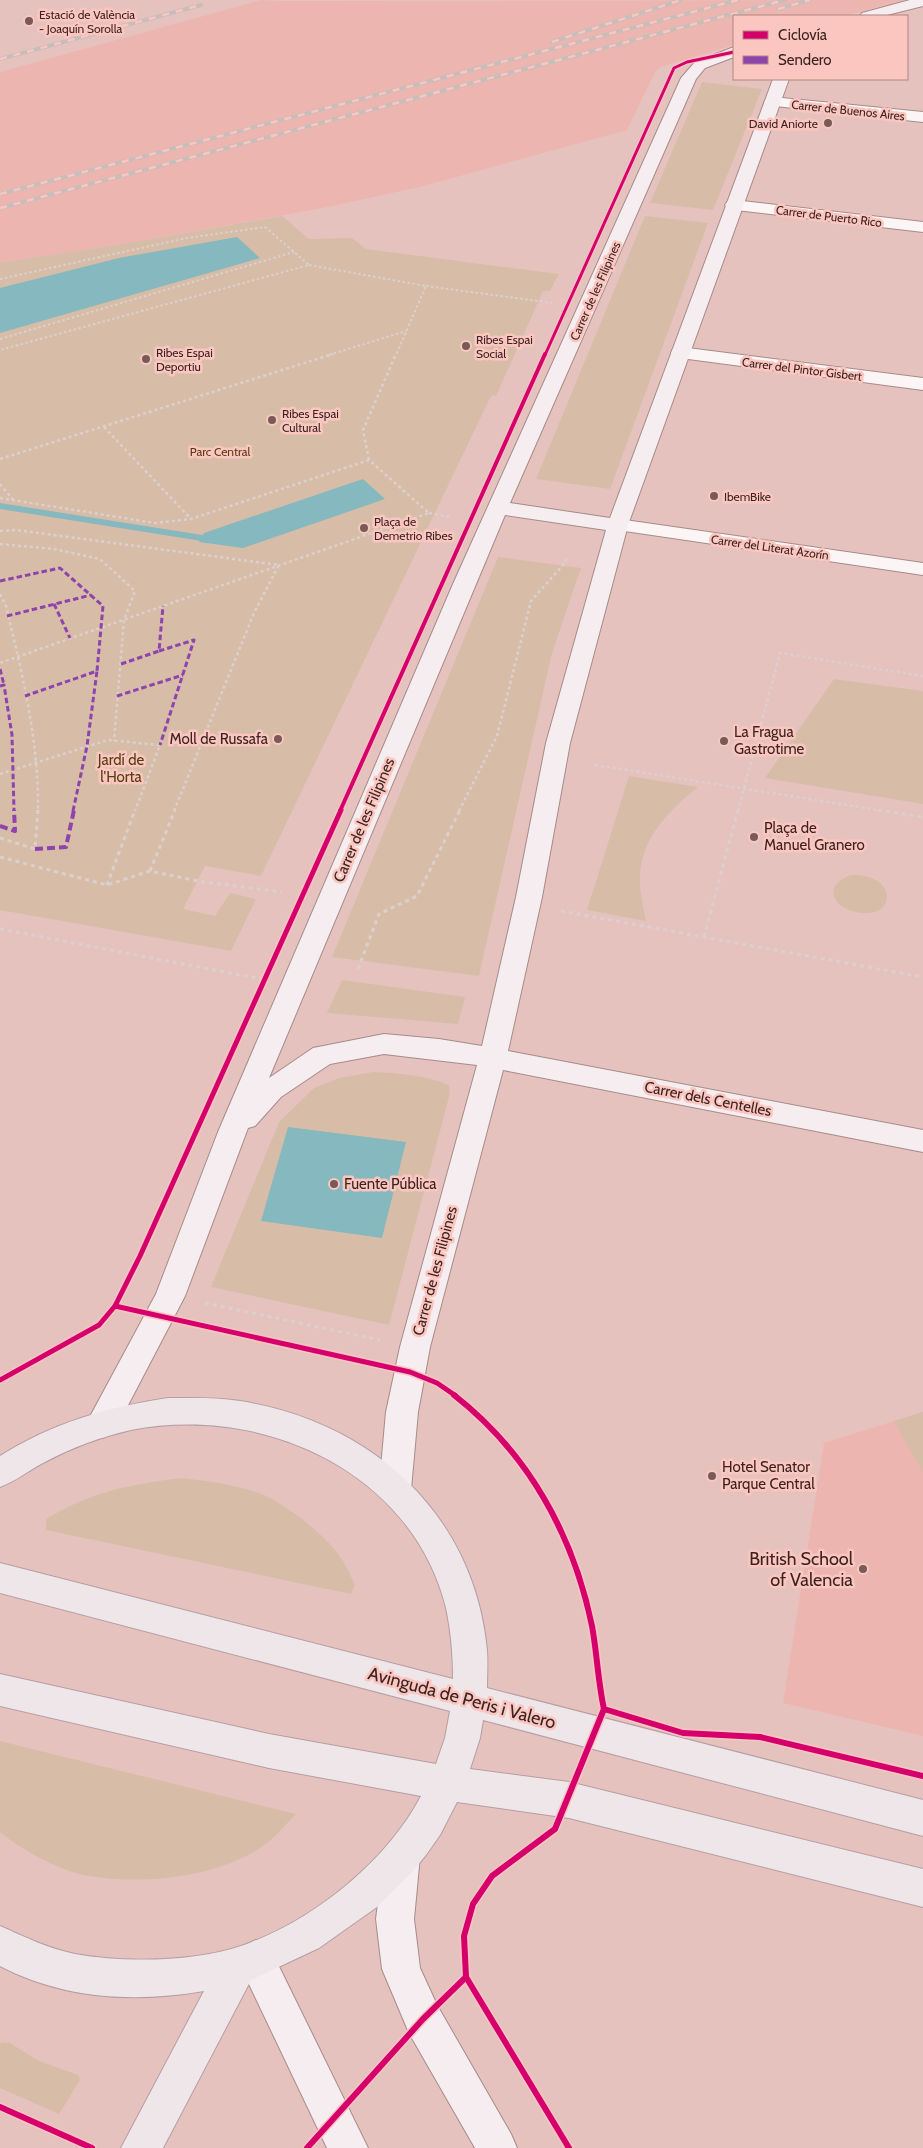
<svg xmlns="http://www.w3.org/2000/svg" width="923" height="2148" viewBox="0 0 923 2148" font-family="Cabin,sans-serif">
	<style>
		.built { fill: #edb5af }
		.green { fill: #d7bda7 }
		.water { fill: #85b8bf }
		.lines { fill: none; stroke-linecap: round; stroke-linejoin: round }
		.stream { fill: #85b8bf; fill-rule: evenodd }
		.street-casing { stroke: #a68b89; stroke-width: 2 }
		.secondary-casing { stroke: #a68b89; stroke-width: 2 }
		.primary-casing { stroke: #b69da3; stroke-width: 2 }
		.path-far2 { stroke: #dbd0ce; stroke-width: 2; stroke-dasharray: 2.5 2.5; stroke-linecap: butt }
		.path-far1 { stroke: #dbd0ce; stroke-width: 2.5; stroke-dasharray: 3 3; stroke-linecap: butt }
		.path { stroke: #dbd0ce; stroke-width: 3; stroke-dasharray: 4 4; stroke-linecap: butt }
		.street { fill: #fbf6f5; fill-rule: evenodd }
		.secondary { fill: #f5edef; fill-rule: evenodd }
		.primary { fill: #eee6e9; fill-rule: evenodd }
		.rail-casing { stroke: #c7bebc; stroke-width: 4 }
		.rail { stroke: #fbc6c0; stroke-width: 2.5; stroke-dasharray: 7; stroke-linecap: butt }
		.quiet-far1 { stroke: #8e44ad; stroke-width: 3; stroke-dasharray: 5.5 3; stroke-linecap: butt }
		.quiet { stroke: #8e44ad; stroke-width: 4; stroke-dasharray: 8 4; stroke-linecap: butt }
		.cycleway-far3-casing { stroke: #fbc6c0; stroke-width: 5 }
		.cycleway-far2-casing { stroke: #fbc6c0; stroke-width: 6 }
		.cycleway-far1-casing { stroke: #fbc6c0; stroke-width: 8 }
		.cycleway-casing { stroke: #fbc6c0; stroke-width: 9 }
		.cycleway-far3 { stroke: #d6006c; stroke-width: 3 }
		.cycleway-far2 { stroke: #d6006c; stroke-width: 4 }
		.cycleway-far1 { stroke: #d6006c; stroke-width: 5 }
		.cycleway { stroke: #d6006c; stroke-width: 6 }
		.poi-dot { fill: #785b58; stroke: #fbc6c0; stroke-width: 2 }
		.labels { text-anchor: middle; dominant-baseline: central; stroke-width: 5; stroke-linejoin: round; paint-order: stroke }
		.far-poi-label { font-size: 12px; fill: #3c2320; stroke: #fbc6c0; text-anchor: start }
		.far-street-label { font-size: 12px; fill: #3c2320; stroke: #fbc6c0 }
		.far-park-label { font-size: 12px; fill: #533f0e; stroke: #fbc6c0 }
		.poi-label { font-size: 15px; fill: #3c2320; stroke: #fbc6c0; text-anchor: start }
		.park-label { font-size: 15px; fill: #533f0e; stroke: #fbc6c0 }
		.street-label { font-size: 15px; fill: #3c2320; stroke: #fbc6c0 }
		.near-poi-label { font-size: 18px; fill: #3c2320; stroke: #fbc6c0; text-anchor: end }
		.near-street-label { font-size: 18px; fill: #3c2320; stroke: #fbc6c0 }
	</style>
	<rect width="100%" height="100%" fill="#e6c2bf"/>
	<g class="built">
		<polygon points="261,0 278,1 905,0 844,16 734,16 734,45 660,67 655,72 627,130 420,187 323,208 128,243 0,263 0,72"/>
		<polygon points="923,1412 923,1736 783,1703 824,1443"/>
	</g>
	<g class="green">
		<polygon points="702,82 762,89 713,210 650,203"/>
		<polygon points="282,216 309,239 352,238 366,249 559,274 550,291 543,291 496,396 493,395 490,398 261,876 205,866 183,909 215,916 230,893 256,899 231,951 0,910 0,263 128,243"/>
		<polygon points="645,216 708,223 610,489 536,479"/>
		<polygon points="498,557 581,568 552,653 479,976 332,957"/>
		<polygon points="834,679 923,691 923,804 765,778"/>
		<path d="M629 776 698 787C670 809 642 837 640 875 639 890 643 906 646 921L587 910Z"/>
		<path d="M851 875C898 873 899 921 855 912 848 910 839 906 836 900 828 887 840 879 851 875Z"/>
		<polygon points="342,980 465,997 458,1024 327,1013"/>
		<path d="M373 1072C398 1073 425 1075 449 1085L450 1093 389 1325 211 1287 279 1122 314 1088 339 1078Z"/>
		<polygon points="923,1412 923,1473 894,1421"/>
		<path d="M181 1478C209 1481 238 1485 264 1495 289 1506 329 1538 343 1561 348 1569 351 1577 355 1585L351 1594 46 1530V1519C93 1491 128 1485 181 1478Z"/>
		<path d="M0 1741 296 1814C286 1824 275 1838 263 1846 216 1878 143 1885 89 1876 60 1871 23 1851 0 1832Z"/>
		<polygon points="2,2042 10,2043 39,2061 78,2075 80,2080 59,2114 0,2088 0,2044"/>
	</g>
	<g class="water">
		<polygon points="237,237 260,258 0,333 0,288 119,258"/>
		<polygon points="363,479 385,499 243,548 199,542 204,533"/>
		<polygon points="288,1127 406,1142 382,1238 261,1221"/>
	</g>
	<g class="lines">
		<polygon class="stream" points="0,503 202,535 207,538 202,541 0,509"/>
		<g class="street-casing">
			<g id="street">
				<polygon points="772,97 923,112 923,122 766,105 764,102"/>
				<polygon points="734,200 923,222 923,232 728,209 725,205 728,201"/>
				<polygon points="680,347 923,378 923,390 673,357 671,353 673,349"/>
				<polygon points="618,519 923,563 923,575 611,529 608,525 611,521"/>
			</g>
		</g>
		<g class="secondary-casing">
			<g id="secondary">
				<polygon points="910,0 923,0 923,6 883,16 860,16 862,13"/>
				<path d="M734 47V57L705 68 696 79 510 503 610 518 773 79H789L628 525 570 743 542 897 508 1051 923 1130V1152L503 1070 430 1347 418 1412 411 1489 406 1499 395 1503 384 1499 379 1489 386 1412 400 1347 477 1065 384 1054 330 1064 281 1097 255 1126 248 1128 185 1296 113 1434 102 1438 91 1434 86 1424 156 1294 218 1132 453 584 681 78 695 62ZM505 515 606 530 546 743 516 897 482 1046 439 1039 384 1034 313 1048 269 1078Z"/>
				<polygon points="402,1838 415,1843 420,1856 414,1919 420,1968 437,2005 511,2134 517,2148 475,2148 409,2033 382,1969 376,1919 384,1856 389,1843"/>
				<polygon points="256,1940 269,1946 368,2148 327,2148 237,1959 243,1946"/>
			</g>
		</g>
		<g class="primary-casing">
			<path id="primary" d="M168 1398C192 1398 216 1397 240 1401 372 1422 474 1514 487 1650 488 1663 487 1676 487 1688L923 1800V1836L483 1720 480 1738 470 1769 569 1782 923 1869V1907L569 1818 457 1802 440 1835 426 1855 411 1873 377 1907 319 1948 251 1980 163 2148H121L204 1991C135 2003 63 1999 0 1966V1926C25 1937 47 1948 75 1954 124 1963 197 1962 244 1945 314 1920 387 1861 421 1796L269 1768 0 1706V1674L269 1734 436 1764 445 1738 450 1711 0 1593V1563L453 1679C453 1655 451 1631 446 1608 412 1471 262 1404 131 1430 100 1437 71 1448 43 1463 28 1471 16 1481 0 1487V1456C52 1423 108 1407 168 1398Z"/>
		</g>
		<g class="path-far2">
			<polyline points="309,265 426,286 396,355"/>
			<polyline points="0,279 187,238 265,227 309,265 0,350"/>
			<polyline points="426,286 553,303"/>
			<polyline points="0,339 294,252"/>
			<polyline points="329,355 406,331"/>
		</g>
		<g class="path-far1">
			<polyline points="104,427 190,518"/>
			<polyline points="0,459 333,354"/>
			<polyline points="369,460 363,430 396,354"/>
			<polyline points="0,484 14,501"/>
			<polyline points="0,498 155,523 191,519 369,460 429,513 0,663"/>
			<polyline points="429,513 451,517"/>
			<polyline points="0,531 16,530 279,565 254,613 174,811"/>
			<polyline points="0,544 54,549 100,559 135,591 124,620 114,741"/>
			<path d="M0 594 6 606C22 673 39 741 38 811"/>
			<polyline points="595,765 885,811"/>
			<polyline points="0,774 108,740 160,745 135,811"/>
			<polyline points="459,811 497,736 531,601 563,565 568,556"/>
			<polyline points="738,811 780,653 923,676"/>
		</g>
		<g class="path">
			<polyline points="878,810 923,817"/>
			<polyline points="0,838 35,849 38,810"/>
			<polyline points="0,857 107,885 150,871 198,881 282,892"/>
			<polyline points="150,871 175,810"/>
			<polyline points="107,885 135,810"/>
			<polyline points="561,911 923,977"/>
			<polyline points="0,929 262,979"/>
			<polyline points="704,937 738,810"/>
			<polyline points="358,969 379,914 417,896 460,810"/>
			<polyline points="205,1303 380,1340"/>
		</g>
		<use href="#street" class="street"/>
		<use href="#secondary" class="secondary"/>
		<use href="#primary" class="primary"/>
		<g class="rail-casing">
			<g id="rail">
				<polyline points="778,9 810,0"/>
				<polyline points="552,42 681,0"/>
				<polyline points="0,59 201,5"/>
				<polyline points="0,194 738,0"/>
				<polyline points="0,208 785,0"/>
			</g>
		</g>
		<use href="#rail" class="rail"/>
		<g class="quiet-far1">
			<polyline points="0,581 60,568 103,606 97,671 25,696"/>
			<polyline points="54,604 70,638"/>
			<polyline points="7,616 91,595"/>
			<polyline points="159,651 194,640 160,745"/>
			<polyline points="121,664 159,651 163,606"/>
			<polyline points="0,669 4,685"/>
			<polyline points="0,686 4,685 12,735 14,811"/>
			<polyline points="117,696 183,675"/>
			<polyline points="73,811 87,746 97,671"/>
		</g>
		<g class="quiet">
			<polyline points="0,826 15,831 14,810"/>
			<polyline points="35,849 66,847 74,810"/>
		</g>
		<g class="cycleway-far3-casing">
			<polyline id="cycleway-far3" points="545,355 674,68 687,62 734,52"/>
		</g>
		<g class="cycleway-far2-casing">
			<polyline id="cycleway-far2" points="340,811 545,354"/>
		</g>
		<g class="cycleway-far1-casing">
			<g id="cycleway-far1">
				<polyline points="115,1306 140,1256 341,810"/>
				<polyline points="0,1380 99,1325 115,1306 410,1372 437,1383 456,1396"/>
			</g>
		</g>
		<g class="cycleway-casing">
			<g id="cycleway">
				<path d="M454 1395C528 1453 573 1534 592 1626 597 1653 598 1682 604 1709L683 1733 760 1737 923 1776"/>
				<polyline points="466,1977 569,2148"/>
				<polyline points="0,2107 92,2148"/>
				<polyline points="307,2148 423,2019 466,1977 464,1936 473,1904 492,1876 555,1829 604,1709"/>
			</g>
		</g>
		<use href="#cycleway-far3" class="cycleway-far3"/>
		<use href="#cycleway-far2" class="cycleway-far2"/>
		<use href="#cycleway-far1" class="cycleway-far1"/>
		<use href="#cycleway" class="cycleway"/>
	</g>
	<g class="poi-dot">
		<circle cx="29" cy="21" r="5"/>
		<circle cx="828" cy="123" r="5"/>
		<circle cx="466" cy="346" r="5"/>
		<circle cx="146" cy="359" r="5"/>
		<circle cx="272" cy="420" r="5"/>
		<circle cx="714" cy="496" r="5"/>
		<circle cx="364" cy="528" r="5"/>
		<circle cx="278" cy="739" r="5"/>
		<circle cx="724" cy="741" r="5"/>
		<circle cx="754" cy="837" r="5"/>
		<circle cx="334" cy="1184" r="5"/>
		<circle cx="712" cy="1476" r="5"/>
		<circle cx="863" cy="1569" r="5"/>
	</g>
	<g class="labels">
		<g class="far-poi-label">
			<text x="39" y="14">Estació de València<tspan x="39" dy="14">- Joaquín Sorolla</tspan></text>
			<text x="818" y="123" text-anchor="end">David Aniorte</text>
			<text x="476" y="339">Ribes Espai<tspan x="476" dy="14">Social</tspan></text>
			<text x="156" y="352">Ribes Espai<tspan x="156" dy="14">Deportiu</tspan></text>
			<text x="282" y="413">Ribes Espai<tspan x="282" dy="14">Cultural</tspan></text>
			<text x="724" y="496">IbemBike</text>
			<text x="374" y="521">Plaça de<tspan x="374" dy="14">Demetrio Ribes</tspan></text>
		</g>
		<g class="far-street-label">
			<text transform="translate(848 110) rotate(6)">Carrer de Buenos Aires</text>
			<text transform="translate(829 216) rotate(7)">Carrer de Puerto Rico</text>
			<text transform="translate(595 291) rotate(-66)">Carrer de les Filipines</text>
			<text transform="translate(802 369) rotate(7)">Carrer del Pintor Gisbert</text>
			<text transform="translate(770 547) rotate(8)">Carrer del Literat Azorín</text>
		</g>
		<g class="far-park-label">
			<text x="220" y="451">Parc Central</text>
		</g>
		<g class="poi-label">
			<text x="734" y="732">La Fragua<tspan x="734" dy="17">Gastrotime</tspan></text>
			<text x="268" y="739" text-anchor="end">Moll de Russafa</text>
			<text x="764" y="828">Plaça de<tspan x="764" dy="17">Manuel Granero</tspan></text>
			<text x="344" y="1184">Fuente Pública</text>
			<text x="722" y="1467">Hotel Senator<tspan x="722" dy="17">Parque Central</tspan></text>
		</g>
		<g class="park-label">
			<text x="121" y="760">Jardí de<tspan x="121" dy="17">l'Horta</tspan></text>
		</g>
		<g class="street-label">
			<text transform="translate(364 820) rotate(-67)">Carrer de les Filipines</text>
			<text transform="translate(708 1099) rotate(11)">Carrer dels Centelles</text>
			<text transform="translate(435 1271) rotate(-75)">Carrer de les Filipines</text>
		</g>
		<g class="near-poi-label">
			<text x="853" y="1559">British School<tspan x="853" dy="21">of Valencia</tspan></text>
		</g>
		<g class="near-street-label">
			<text transform="translate(462 1698) rotate(15)">Avinguda de Peris i Valero</text>
		</g>
	</g>
	<rect x="733" y="15" width="175" height="65" fill="#fbc6c0" stroke="#af8580"/>
	<rect x="743" y="31" width="25" height="8" fill="#d6006c" stroke="#af8580"/>
	<text x="778" y="40" font-size="15" fill="#3c2320">Ciclovía</text>
	<rect x="743" y="56" width="25" height="8" fill="#8e44ad" stroke="#af8580"/>
	<text x="778" y="65" font-size="15" fill="#3c2320">Sendero</text>
</svg>
